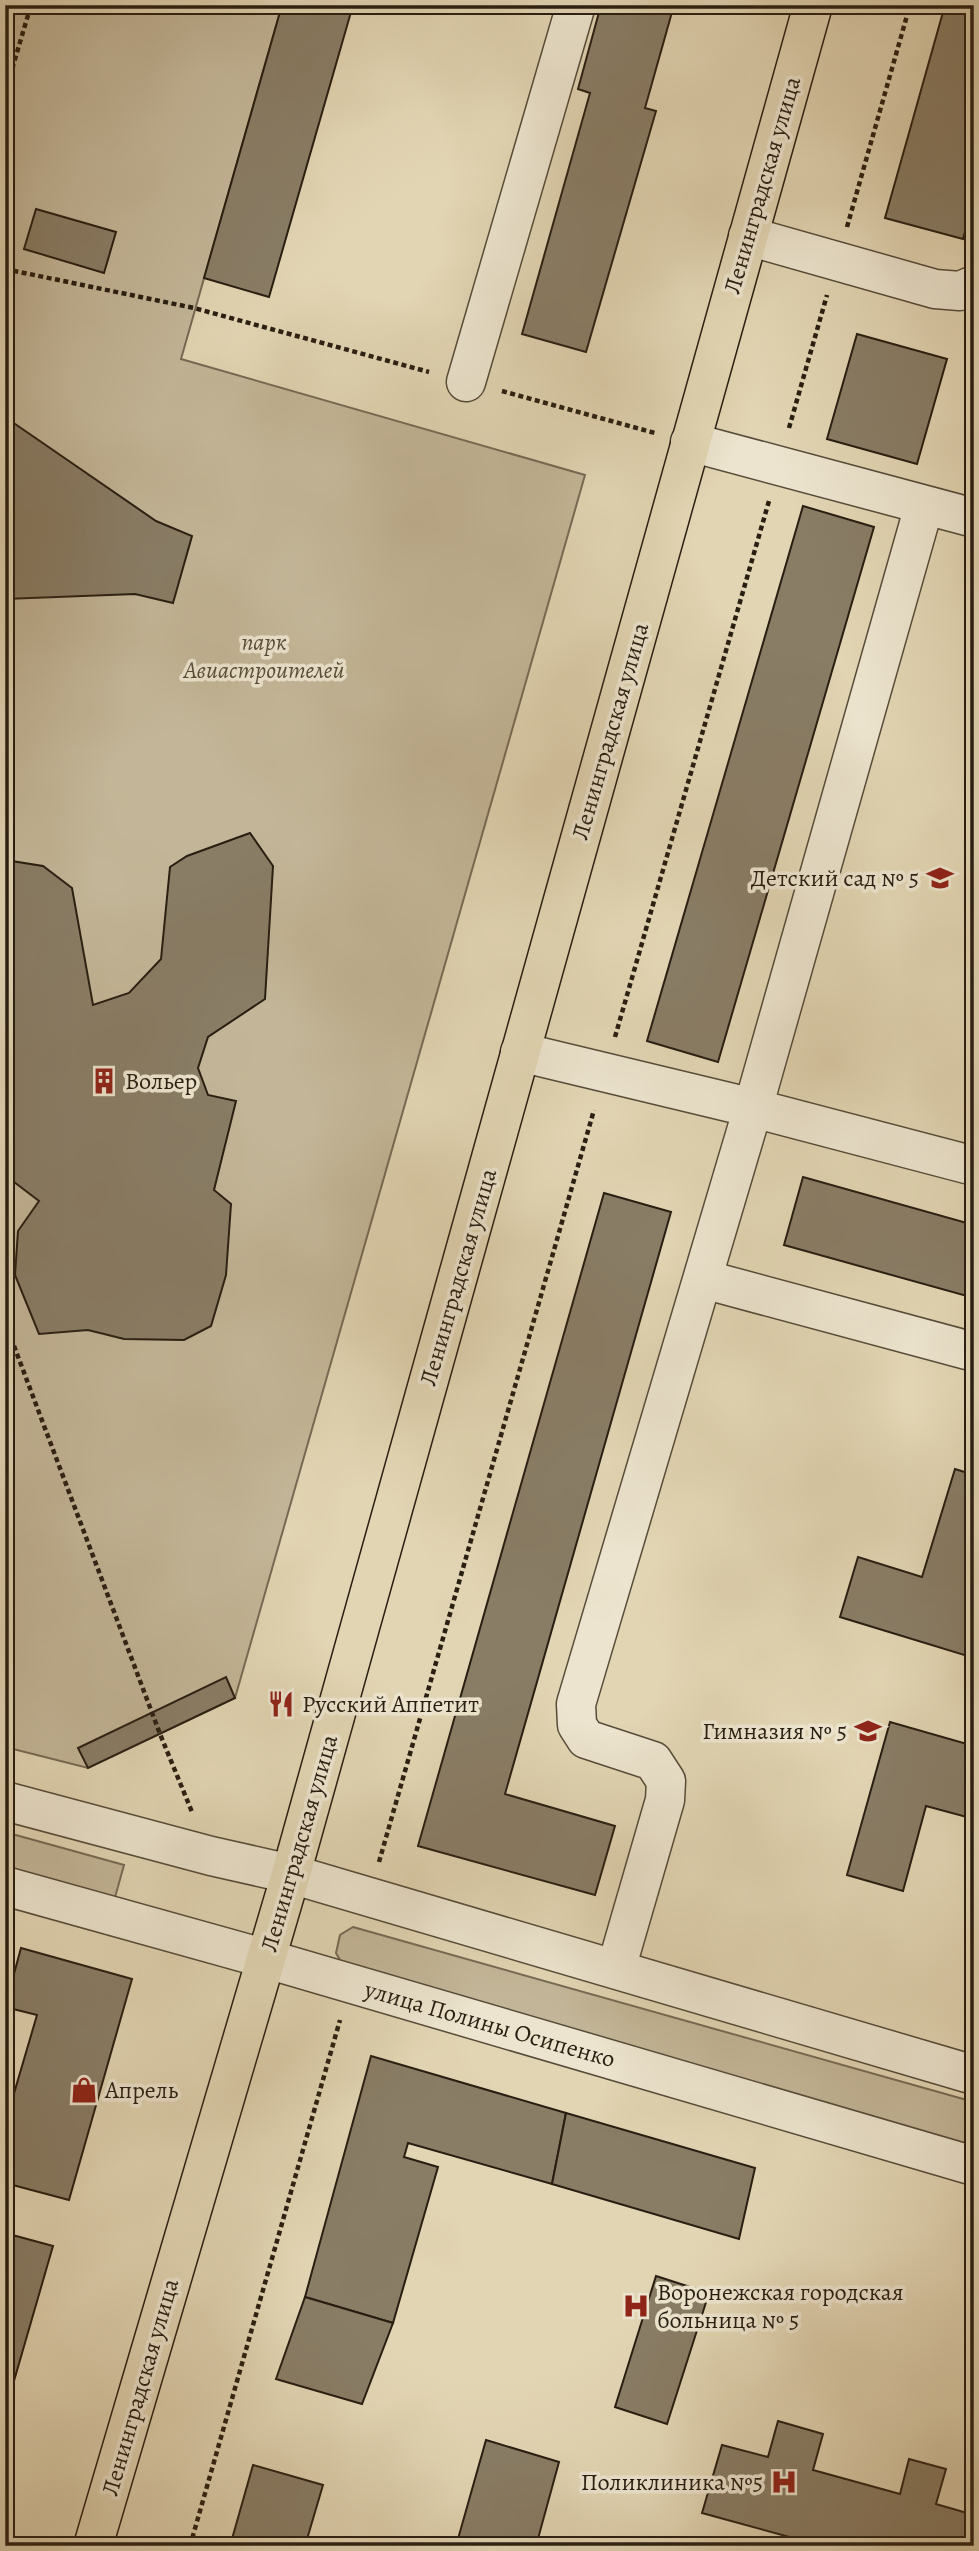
<svg xmlns="http://www.w3.org/2000/svg" width="979" height="2551" viewBox="0 0 979 2551" font-family="Alegreya,serif">
	<style>
		.green { fill: #c3b698; stroke: #766a55; stroke-width: 2 }
		.building { fill: #897d66; stroke: #291e12; stroke-width: 2 }
		.lines { fill: none; stroke-linecap: round; stroke-linejoin: round }
		.minor-casing { stroke: #574c3a; stroke-width: 41 }
		.major-casing { stroke: #291e12; stroke-width: 41 }
		.path { stroke: #291e12; stroke-width: 4.5; stroke-dasharray: 5 3.5; stroke-linecap: butt }
		.minor { stroke: #ece4ce; stroke-width: 38 }
		.major { stroke: #e2d5b3; stroke-width: 38 }
		.labels { text-anchor: middle; dominant-baseline: central; stroke-width: 7; stroke-linejoin: round; paint-order: stroke }
		.street-label { font-size: 24px; fill: #291e12; stroke: #ece4ce }
		.park-label { font-size: 24px; font-style: italic; fill: #574c3a; stroke: #ece4ce }
		.poi-label { font-size: 24px; fill: #291e12; stroke: #ece4ce; text-anchor: start }
	</style>
	<rect width="100%" height="100%" fill="#e2d5b3"/>
	<filter id="stains"><feTurbulence type="fractalNoise" baseFrequency=".00286" numOctaves="4"/><feColorMatrix values="0 0 0 0 .2 0 0 0 0 .09 0 0 0 0 .02 0 0 0 .5 -.17"/></filter>
	<radialGradient id="worn" r=".72"><stop offset=".6" stop-color="#630" stop-opacity="0"/><stop offset="1" stop-color="#630" stop-opacity=".3"/></radialGradient>
	<g class="green">
		<polygon points="5,5 282,5 181,359 585,475 235,1698 88,1768 5,1747"/>
		<polygon points="5,1832 124,1865 114,1901 5,1870"/>
		<polygon points="353,1927 974,2102 974,2146 344,1967 336,1953 340,1935"/>
	</g>
	<g class="building">
		<polygon points="282,5 353,5 269,297 204,278"/>
		<polygon points="601,5 674,5 645,108 656,111 586,352 522,334 590,93 578,89"/>
		<polygon points="945,5 974,5 974,201 963,239 885,218"/>
		<polygon points="36,209 116,232 104,273 24,249"/>
		<polygon points="857,334 947,359 917,464 827,439"/>
		<polygon points="5,417 156,521 192,536 173,603 135,594 5,599"/>
		<polygon points="803,506 874,527 718,1062 647,1041"/>
		<polygon points="250,833 273,866 265,999 208,1037 198,1068 208,1095 236,1101 214,1190 231,1204 226,1275 211,1326 184,1340 124,1339 88,1330 39,1334 15,1275 18,1231 39,1201 14,1182 5,1150 5,860 43,866 72,888 93,1005 129,993 161,959 170,867 187,856"/>
		<polygon points="803,1177 974,1225 974,1298 784,1245"/>
		<polygon points="604,1193 671,1212 505,1794 615,1826 595,1895 418,1846"/>
		<polygon points="955,1469 974,1475 974,1658 840,1617 858,1557 922,1577"/>
		<polygon points="226,1677 235,1698 88,1768 78,1748"/>
		<polygon points="890,1722 974,1746 974,1819 926,1806 903,1891 847,1875"/>
		<polygon points="21,1948 132,1979 69,2200 5,2183 5,2124 37,2015 5,2007"/>
		<polygon points="371,2056 566,2113 552,2184 408,2143 404,2157 438,2167 393,2323 305,2297"/>
		<polygon points="566,2113 755,2168 739,2239 552,2184"/>
		<polygon points="5,2233 53,2246 5,2412"/>
		<polygon points="656,2276 709,2293 667,2424 615,2407"/>
		<polygon points="305,2297 393,2323 362,2404 276,2379"/>
		<polygon points="778,2421 823,2434 813,2470 900,2494 909,2459 946,2469 936,2504 974,2515 974,2546 791,2546 793,2538 702,2513 722,2445 768,2457"/>
		<polygon points="486,2440 559,2462 536,2546 456,2546"/>
		<polygon points="253,2465 323,2485 305,2546 230,2546"/>
	</g>
	<g class="lines">
		<g class="minor-casing">
			<g id="minor">
				<polyline points="748,236 935,289 960,291 974,285"/>
				<polyline points="466,382 576,5"/>
				<polyline points="690,442 974,518"/>
				<polyline points="520,1052 753,1108 974,1166"/>
				<polyline points="703,1279 974,1352"/>
				<polyline points="5,1801 211,1856 291,1874 974,2075"/>
				<polyline points="5,1886 267,1959 974,2166"/>
				<polyline points="616,1969 665,1800 666,1781 653,1761 586,1739 577,1725 576,1704 753,1108 924,506"/>
			</g>
		</g>
		<g class="major-casing">
			<polyline id="major" points="93,2546 291,1874 813,5"/>
		</g>
		<g class="path">
			<polyline points="5,93 31,5"/>
			<polyline points="847,227 910,5"/>
			<polyline points="5,269 194,308 429,372"/>
			<polyline points="502,391 655,433"/>
			<polyline points="789,428 827,295"/>
			<polyline points="615,1037 769,501"/>
			<polyline points="5,1322 160,1734 192,1812"/>
			<polyline points="379,1862 594,1110"/>
			<polyline points="190,2546 340,2020"/>
		</g>
		<use href="#minor" class="minor"/>
		<use href="#major" class="major"/>
	</g>
	<defs>
		<g id="school-bare" transform="scale(2.1)"><path d="M0-5L7-2L0 1L-7-2ZM-4 1L0 2.5L4 1V4Q0 6-4 4Z" fill="#8f2418" stroke="#ece4ce" stroke-width="2.5" paint-order="stroke"/></g>
		<g id="building-bare" transform="scale(2.1)"><path d="M-4-6H4V6H1V3H-1V6H-4ZM-2.5-4.3h1.7v1.8h-1.7ZM.8-4.3h1.7v1.8H.8ZM-2.5-1h1.7V.8h-1.7ZM.8-1h1.7V.8H.8Z" fill="#8f2418" stroke="#ece4ce" stroke-width="2.5" paint-order="stroke"/></g>
		<g id="restaurant-bare" transform="scale(2.1)"><path d="M-5-6h1v4h1v-4h1v4h1v-4h1v5L-1.5 .5V6h-2V.5L-5-1ZM5-6V6H3V1.5H1.5Q1.5-4 5-6Z" fill="#8f2418" stroke="#ece4ce" stroke-width="2.5" paint-order="stroke"/></g>
		<g id="shop-bare" transform="scale(2.1)"><path d="M-5-2.5h2.3a2.7 3.5 0 0 1 5.4 0H5L5.5 6h-11ZM-1.5-2.5h3a1.5 2.3 0 0 0-3 0Z" fill="#8f2418" stroke="#ece4ce" stroke-width="2.5" paint-order="stroke"/></g>
		<g id="hospital-bare" transform="scale(2.1)"><path d="M-5-5h3v3.5h4V-5h3V5h-3V1.5h-4V5h-3Z" fill="#8f2418" stroke="#ece4ce" stroke-width="2.5" paint-order="stroke"/></g>
	</defs>
	<g fill-rule="evenodd">
		<use href="#school-bare" x="940" y="878"/>
		<use href="#building-bare" x="104" y="1081"/>
		<use href="#restaurant-bare" x="281" y="1704"/>
		<use href="#school-bare" x="868" y="1731"/>
		<use href="#shop-bare" x="84" y="2090"/>
		<use href="#hospital-bare" x="636" y="2306"/>
		<use href="#hospital-bare" x="784" y="2482"/>
	</g>
	<g class="labels">
		<g class="street-label">
			<text transform="translate(762 185) rotate(-74)">Ленинградская улица</text>
			<text transform="translate(610 731) rotate(-74)">Ленинградская улица</text>
			<text transform="translate(458 1277) rotate(-74)">Ленинградская улица</text>
			<text transform="translate(299 1843) rotate(-74)">Ленинградская улица</text>
			<text transform="translate(490 2024) rotate(16)">улица Полины Осипенко</text>
			<text transform="translate(140 2387) rotate(-74)">Ленинградская улица</text>
		</g>
		<g class="park-label">
			<text x="264" y="642">парк<tspan x="264" dy="28">Авиастроителей</tspan></text>
		</g>
		<g class="poi-label">
			<text x="919" y="878" text-anchor="end">Детский сад № 5</text>
			<text x="125" y="1081">Вольер</text>
			<text x="302" y="1704">Русский Аппетит</text>
			<text x="847" y="1731" text-anchor="end">Гимназия № 5</text>
			<text x="105" y="2090">Апрель</text>
			<text x="657" y="2292">Воронежская городская<tspan x="657" dy="28">больница № 5</tspan></text>
			<text x="763" y="2482" text-anchor="end">Поликлиника №5</text>
		</g>
	</g>
	<rect width="979" height="2551" fill="none" stroke="#e2d5b3" stroke-width="28"/>
	<rect x="7" y="7" width="965" height="2537" fill="none" stroke="#291e12" stroke-width="3.5"/>
	<rect x="14" y="14" width="951" height="2523" fill="none" stroke="#291e12" stroke-width="2"/>
	<rect width="100%" height="100%" filter="url(#stains)"/>
	<rect width="100%" height="100%" fill="url(#worn)"/>
</svg>
